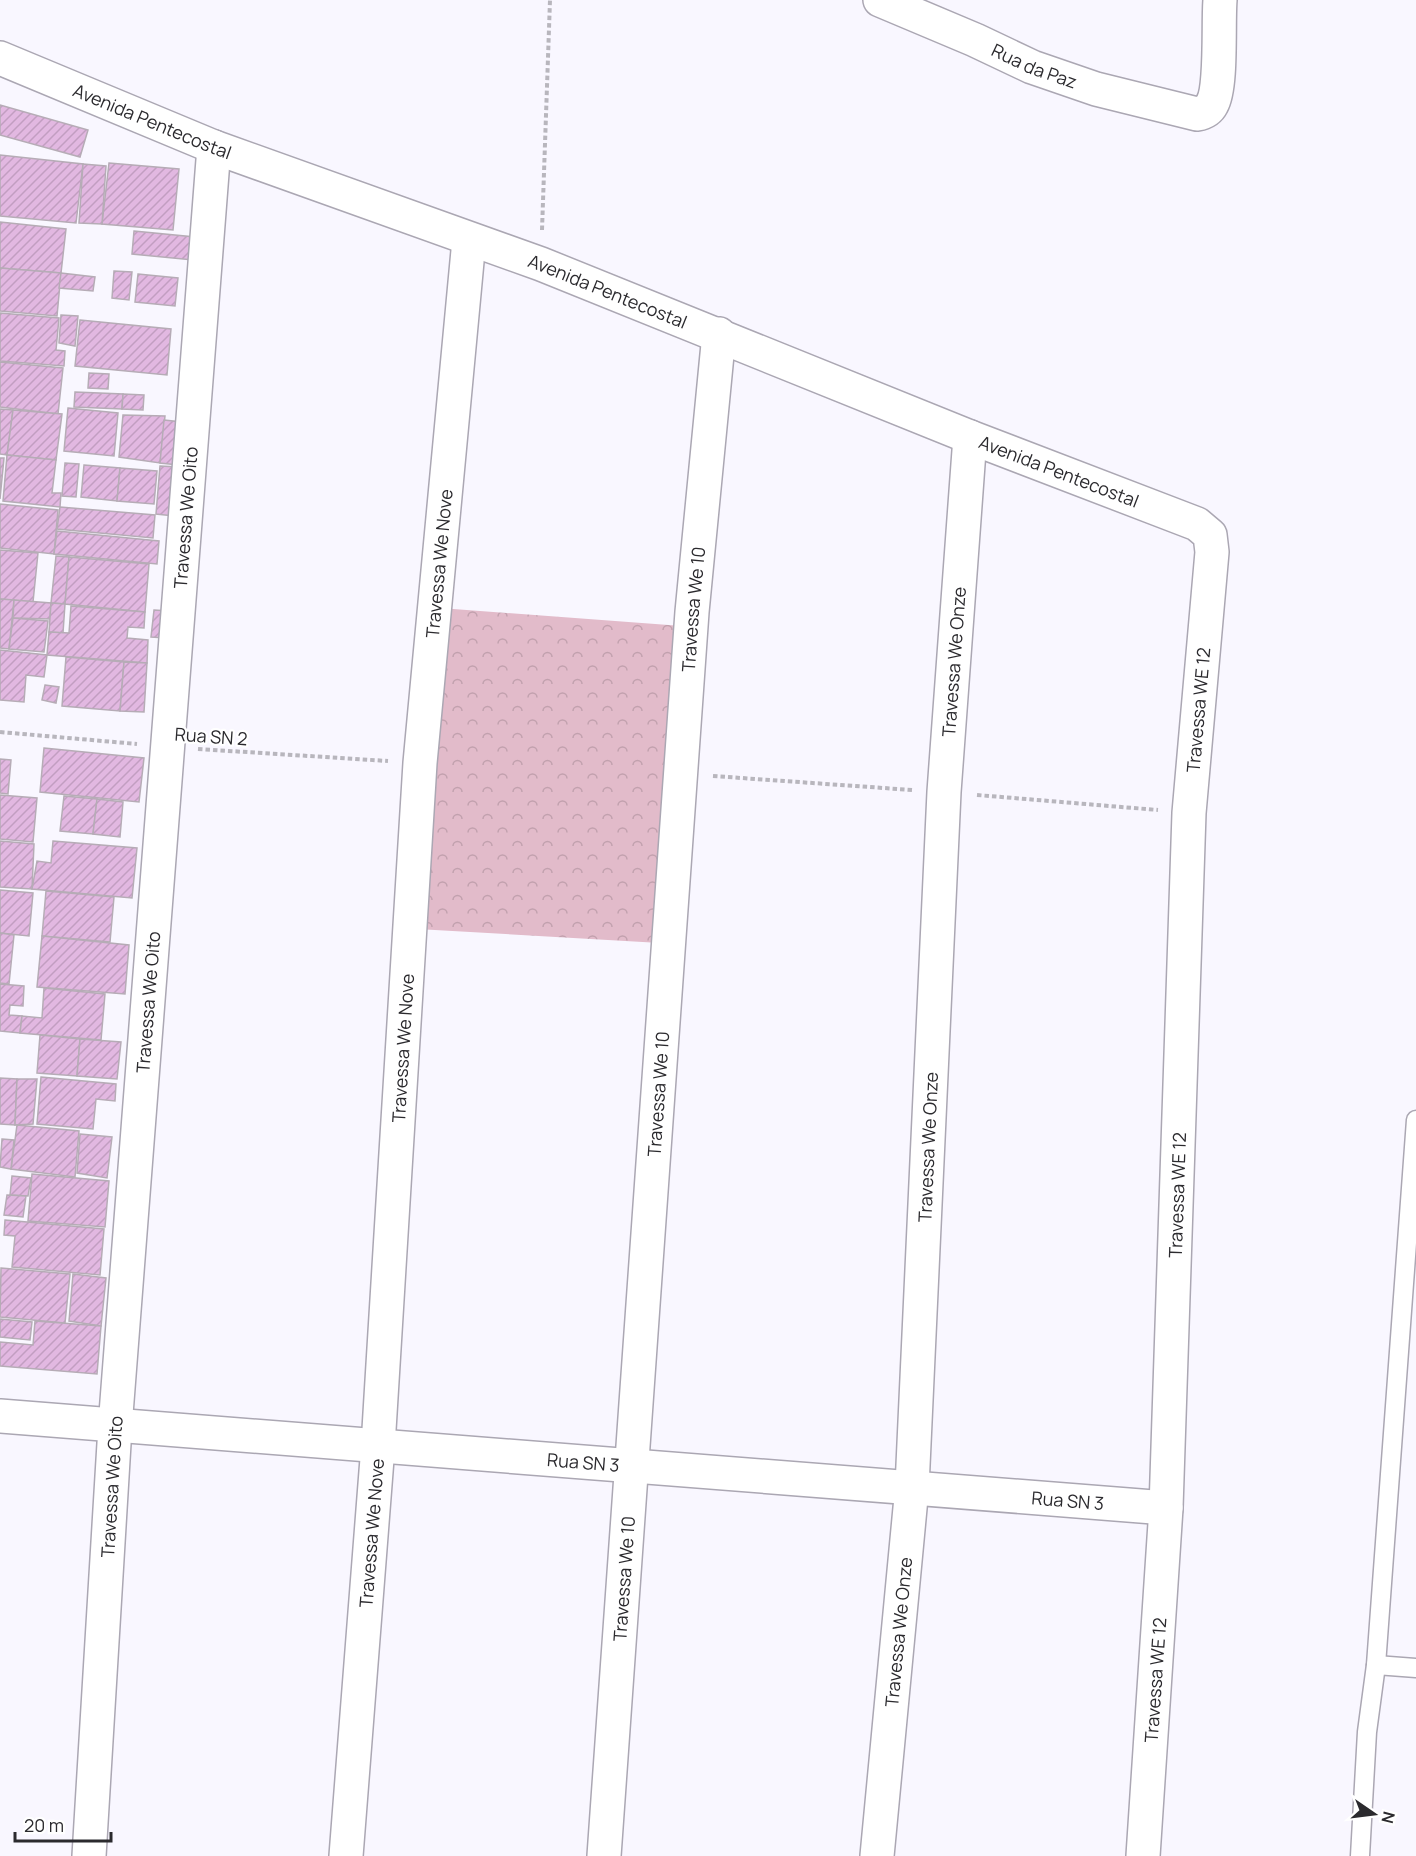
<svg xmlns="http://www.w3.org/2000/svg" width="1416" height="1856" viewBox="0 0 1416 1856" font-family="Manrope,sans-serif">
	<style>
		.park { fill: url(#park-crowns) }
		.building { fill: url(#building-hatch); stroke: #b6acb6; stroke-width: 1.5 }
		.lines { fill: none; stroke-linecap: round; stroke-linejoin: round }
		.service-casing { stroke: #aba7b3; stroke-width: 21 }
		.minor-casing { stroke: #aba7b3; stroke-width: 36 }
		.path { stroke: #b8b6bd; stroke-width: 4; stroke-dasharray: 4.5 3; stroke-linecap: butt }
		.service { stroke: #fff; stroke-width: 18 }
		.minor { stroke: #fff; stroke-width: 33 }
		.labels { text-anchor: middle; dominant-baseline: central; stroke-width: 4.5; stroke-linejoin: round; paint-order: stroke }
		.street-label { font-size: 18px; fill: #2b2a2e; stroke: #fff }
	</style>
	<defs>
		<pattern id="park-crowns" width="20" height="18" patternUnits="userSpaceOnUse" patternTransform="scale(1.5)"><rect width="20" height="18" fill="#e2bbca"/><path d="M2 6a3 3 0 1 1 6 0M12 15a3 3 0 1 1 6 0" fill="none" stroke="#c2a1ae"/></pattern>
		<pattern id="building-hatch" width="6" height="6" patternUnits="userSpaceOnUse" patternTransform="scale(1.5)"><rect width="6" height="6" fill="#e2b8e1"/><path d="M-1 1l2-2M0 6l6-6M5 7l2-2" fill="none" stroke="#c29ec1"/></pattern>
	</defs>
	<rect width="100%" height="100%" fill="#f9f7ff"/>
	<polygon class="park" points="440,608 682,626 660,943 417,929"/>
	<g class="building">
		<polygon points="0,105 88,130 80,157 0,135"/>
		<polygon points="0,155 83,164 76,223 0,216"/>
		<polygon points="109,163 179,169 173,230 102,224"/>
		<polygon points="83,164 106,166 102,224 79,223"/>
		<polygon points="0,222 66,229 61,273 0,268"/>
		<polygon points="134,231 195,237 193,260 132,254"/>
		<polygon points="0,268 61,273 57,316 0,311"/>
		<polygon points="114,271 132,272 129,300 112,298"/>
		<polygon points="61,273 95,277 93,291 59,288"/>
		<polygon points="138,274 178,278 175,306 135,302"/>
		<polygon points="0,313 59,318 56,350 65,351 64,366 0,361"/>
		<polygon points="61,315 78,316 75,346 59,343"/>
		<polygon points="80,320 171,329 167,375 75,366"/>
		<polygon points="0,362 63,368 58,414 0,407"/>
		<polygon points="89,373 109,374 108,389 88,388"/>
		<polygon points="75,392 123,394 122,409 74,407"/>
		<polygon points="123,394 144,395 143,410 122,409"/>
		<polygon points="68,408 118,413 114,456 64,451"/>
		<polygon points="0,409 13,410 7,455 0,454"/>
		<polygon points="13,410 62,414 56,460 7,455"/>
		<polygon points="123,415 165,416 160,463 119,457"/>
		<polygon points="164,420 182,422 178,465 160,463"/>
		<polygon points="7,455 56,460 52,493 61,493 60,507 3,501"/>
		<polygon points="0,458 4,458 0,499"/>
		<polygon points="65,463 79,464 76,497 62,496"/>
		<polygon points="84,465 120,468 117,501 81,497"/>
		<polygon points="160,466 179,467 174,516 156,514"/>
		<polygon points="120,468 157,471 154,504 117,501"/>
		<polygon points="0,504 58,510 54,554 0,548"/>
		<polygon points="60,507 155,515 153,538 57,529"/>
		<polygon points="57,531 159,541 157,564 54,554"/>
		<polygon points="0,550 38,553 33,602 0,599"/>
		<polygon points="56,556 69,557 65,604 51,603"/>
		<polygon points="69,557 149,564 145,612 65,604"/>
		<polygon points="0,599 14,600 9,649 0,648"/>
		<polygon points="14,600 51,603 50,619 13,618"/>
		<polygon points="51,603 65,604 63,633 49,632"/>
		<polygon points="71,606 145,612 144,628 128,627 127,638 148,640 147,663 47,655 49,632 69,633"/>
		<polygon points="154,610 169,611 166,638 151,637"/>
		<polygon points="13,618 48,621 44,652 9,649"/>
		<polygon points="0,650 47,655 44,677 26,675 24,702 0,700"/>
		<polygon points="66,657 124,662 120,711 62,706"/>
		<polygon points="124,662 147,663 144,712 120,711"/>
		<polygon points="45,685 59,687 56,703 42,700"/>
		<polygon points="44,748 144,758 139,802 40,792"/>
		<polygon points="0,759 11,760 8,794 0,793"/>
		<polygon points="0,795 37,798 33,842 0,839"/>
		<polygon points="64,796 97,799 93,834 60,831"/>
		<polygon points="97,799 123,802 120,837 93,834"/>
		<polygon points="0,841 34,844 32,889 0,887"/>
		<polygon points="53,841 137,848 132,898 32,889 37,861 51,863"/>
		<polygon points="0,890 33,893 29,936 0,933"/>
		<polygon points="46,891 114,897 110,942 42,936"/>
		<polygon points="0,933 14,935 9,984 0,983"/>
		<polygon points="42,936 129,945 125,994 37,987"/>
		<polygon points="0,984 24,986 23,1006 10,1005 9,1015 22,1016 20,1033 0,1031"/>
		<polygon points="44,988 105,994 101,1040 20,1033 22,1016 42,1018"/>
		<polygon points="40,1035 80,1039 77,1076 37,1073"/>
		<polygon points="80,1039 121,1042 117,1079 77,1076"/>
		<polygon points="41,1077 116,1084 115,1101 96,1099 93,1129 37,1124"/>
		<polygon points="0,1078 17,1079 15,1125 0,1124"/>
		<polygon points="17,1079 37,1079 33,1124 15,1125"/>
		<polygon points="17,1125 79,1131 75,1177 11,1169"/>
		<polygon points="80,1134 112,1137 107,1178 77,1173"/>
		<polygon points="2,1139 14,1140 11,1169 0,1167"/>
		<polygon points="32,1174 109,1181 105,1227 28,1221"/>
		<polygon points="12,1176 31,1178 28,1196 10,1195"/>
		<polygon points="7,1195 26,1196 23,1217 4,1215"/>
		<polygon points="5,1220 104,1229 100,1275 12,1267 15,1236 4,1235"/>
		<polygon points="1,1268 70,1274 65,1323 0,1317"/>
		<polygon points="73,1274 106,1278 101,1326 69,1321"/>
		<polygon points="0,1319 32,1322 30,1340 0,1337"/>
		<polygon points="35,1321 101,1326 97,1374 0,1366 0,1342 33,1345"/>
	</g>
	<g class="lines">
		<g class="service-casing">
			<g id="service">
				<polyline points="1376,1665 1416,1668"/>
				<polyline points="1360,1856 1367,1732 1376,1665 1416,1120"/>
			</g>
		</g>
		<g class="minor-casing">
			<g id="minor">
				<path id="s1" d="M880 0 975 40 1032 67 1096 89 1197 114C1203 113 1209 110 1212 104 1222 87 1218 23 1220 0"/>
				<path id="s2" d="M0 58 214 147 541 264 970 437 1197 524 1210 535 1212 552 1189 813 1166 1508 1143 1856"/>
				<path id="s3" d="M0 1416 1166 1508"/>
				<path id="s4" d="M89 1856 115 1427 214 147"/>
				<path id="s5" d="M346 1856 378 1446 420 763 469 240"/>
				<path id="s6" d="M604 1856 692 612 719 334"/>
				<path id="s7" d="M877 1856 912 1487 944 792 970 437"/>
			</g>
		</g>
		<g class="path">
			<polyline points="542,230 550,0"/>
			<polyline points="0,732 137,744"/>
			<polyline points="198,749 388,761"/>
			<polyline points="713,776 912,790"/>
			<polyline points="977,795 1158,810"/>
		</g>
		<use href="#service" class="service"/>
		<use href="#minor" class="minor"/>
	</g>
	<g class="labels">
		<g class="street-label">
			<text stroke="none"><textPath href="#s1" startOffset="168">Rua da Paz</textPath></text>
			<text stroke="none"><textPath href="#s2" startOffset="165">Avenida Pentecostal</textPath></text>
			<text stroke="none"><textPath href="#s2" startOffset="651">Avenida Pentecostal</textPath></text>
			<text stroke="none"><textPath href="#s2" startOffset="1137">Avenida Pentecostal</textPath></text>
			<text stroke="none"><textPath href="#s4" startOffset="1342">Travessa We Oito</textPath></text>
			<text stroke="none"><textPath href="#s5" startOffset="1296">Travessa We Nove</textPath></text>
			<text stroke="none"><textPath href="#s6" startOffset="1250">Travessa We 10</textPath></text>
			<text stroke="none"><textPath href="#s7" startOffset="1197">Travessa We Onze</textPath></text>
			<text transform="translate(1198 710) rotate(-85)">Travessa WE 12</text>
			<text transform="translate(211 736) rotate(4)">Rua SN 2</text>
			<text stroke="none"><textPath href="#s4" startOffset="856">Travessa We Oito</textPath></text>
			<text stroke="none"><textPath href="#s5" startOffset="810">Travessa We Nove</textPath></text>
			<text stroke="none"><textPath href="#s6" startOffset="764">Travessa We 10</textPath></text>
			<text stroke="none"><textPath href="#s7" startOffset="711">Travessa We Onze</textPath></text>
			<text transform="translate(1177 1195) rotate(-88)">Travessa WE 12</text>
			<text stroke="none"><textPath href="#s3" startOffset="585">Rua SN 3</textPath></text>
			<text stroke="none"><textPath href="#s4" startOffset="370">Travessa We Oito</textPath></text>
			<text stroke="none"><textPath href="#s3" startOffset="1071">Rua SN 3</textPath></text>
			<text stroke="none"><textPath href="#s5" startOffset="324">Travessa We Nove</textPath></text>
			<text stroke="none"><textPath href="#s6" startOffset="278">Travessa We 10</textPath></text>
			<text stroke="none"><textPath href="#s7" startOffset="225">Travessa We Onze</textPath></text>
			<text transform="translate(1155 1680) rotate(-86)">Travessa WE 12</text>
		</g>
	</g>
	<g transform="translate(1374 1814) rotate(104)" stroke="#ffffff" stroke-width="4.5" paint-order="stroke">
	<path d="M0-4.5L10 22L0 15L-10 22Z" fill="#2b2a2e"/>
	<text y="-9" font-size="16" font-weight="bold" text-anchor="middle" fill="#2b2a2e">N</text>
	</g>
	<path d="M15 1832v9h96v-9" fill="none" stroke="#2b2a2e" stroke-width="3"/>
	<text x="24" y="1832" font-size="18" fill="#2b2a2e" stroke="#ffffff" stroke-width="4.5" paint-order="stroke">20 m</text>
</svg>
